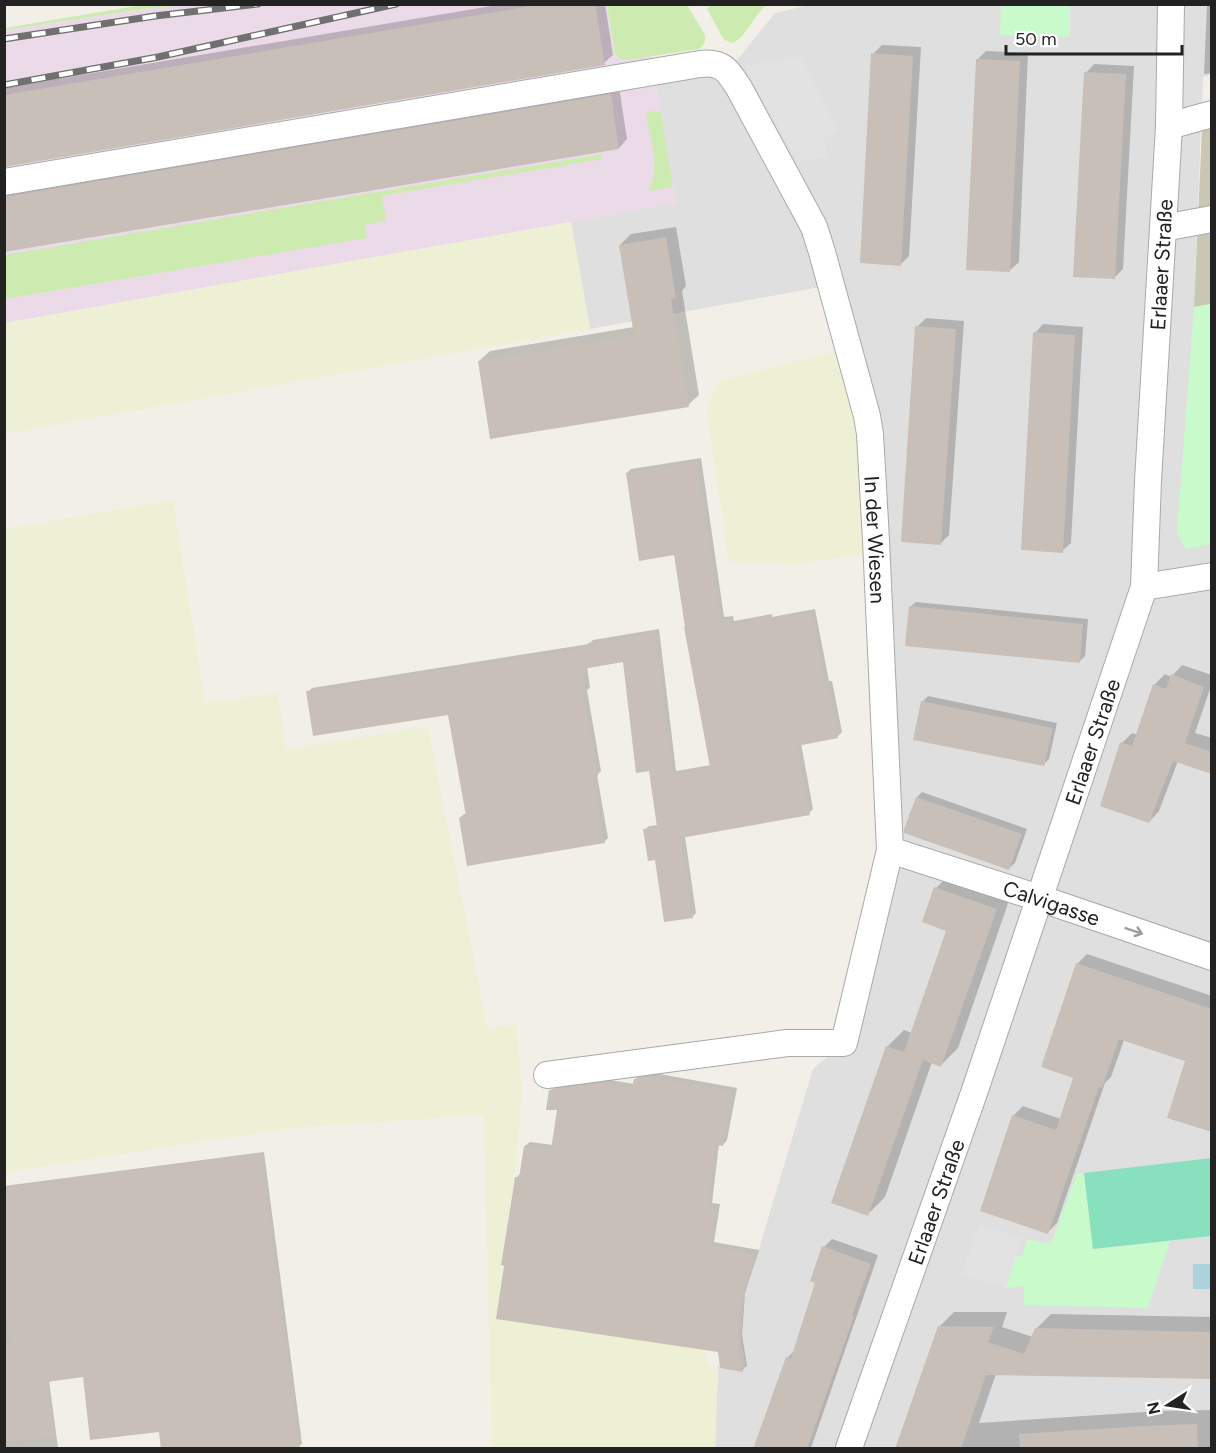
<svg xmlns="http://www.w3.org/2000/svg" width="1216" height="1453" viewBox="0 0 1216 1453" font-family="Figtree,sans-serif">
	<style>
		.residential { fill: #e0dfdf }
		.industrial { fill: #ebdbe8 }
		.construction { fill: #c7c7b4 }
		.farmland { fill: #eef0d5 }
		.grass { fill: #cdebb0 }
		.park { fill: #c8facc }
		.pitch { fill: #88e0be }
		.parking { fill: #e2e2e2 }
		.water { fill: #aad3df }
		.shadow { fill: #0003 }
		.building { fill: #c7bfb8 }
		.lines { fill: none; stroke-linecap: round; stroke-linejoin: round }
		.minor-casing { stroke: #a9a9a9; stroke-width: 28 }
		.minor { stroke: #fff; stroke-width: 26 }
		.rail-casing { stroke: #707070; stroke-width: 7 }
		.rail { stroke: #fff; stroke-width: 4.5; stroke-dasharray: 14; stroke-linecap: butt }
		.oneway { stroke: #9c9c9c }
		.labels { text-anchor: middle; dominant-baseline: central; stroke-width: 5; stroke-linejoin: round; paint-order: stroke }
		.street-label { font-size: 21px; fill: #222; stroke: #fff }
	</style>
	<rect width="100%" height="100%" fill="#f2efe9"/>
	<polygon class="residential" points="813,4 1211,5 1211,75 1203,77 1194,306 1211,304 1211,1448 715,1448 718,1366 746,1368 741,1338 744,1299 813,1069 844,1043 890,850 876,540 826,286 590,329 571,222 676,202 656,82 709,72 738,59 775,13"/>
	<polygon class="industrial" points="184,4 607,4 614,50 617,56 620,59 625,60 652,56 676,202 571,222 5,323 5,30 144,9"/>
	<polygon class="construction" points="1211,128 1211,304 1194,307 1202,130"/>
	<g class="farmland">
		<polygon points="571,222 590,329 5,434 5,323"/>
		<polygon points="841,350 862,431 866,554 788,565 729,562 706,405 720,380"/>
		<polygon points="173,500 205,702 278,693 286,749 428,726 487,1027 517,1025 522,1096 515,1177 501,1265 503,1275 705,1349 707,1364 718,1366 715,1448 493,1448 491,1420 484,1115 291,1128 5,1172 5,529"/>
	</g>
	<g class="grass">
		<path d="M711 4H767V5C753 15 748 35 733 43L725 40 723 38 707 9Z"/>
		<polygon points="142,5 184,5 144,9 5,30 5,28"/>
		<path d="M607 5H687L705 35C706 41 704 45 699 49L627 60 620 59 615 54Z"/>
		<path d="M654 111 661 112 673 187 649 191V189C661 169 650 137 646 115L648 112Z"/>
		<polygon points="602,154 601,159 597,160 382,196 386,221 365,225 367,238 5,299 5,255"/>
	</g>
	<g class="park">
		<polygon points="1001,5 1070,5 1070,37 1000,35"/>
		<polygon points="1211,304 1211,544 1186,549 1177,533 1194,307"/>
		<polygon points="1084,1173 1093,1249 1170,1241 1148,1308 1024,1305 1024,1286 1006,1288 1016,1256 1022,1257 1027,1239 1051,1244 1077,1174"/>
	</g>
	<polygon class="pitch" points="1211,1158 1211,1236 1093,1249 1084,1173"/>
	<g class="parking">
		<polygon points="800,57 838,130 824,139 826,157 797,161 744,66"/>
		<polygon points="979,1224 1022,1239 1006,1288 962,1274"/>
	</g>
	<rect class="water" x="1193" y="1264" width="18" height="25"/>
	<g class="shadow">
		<polygon points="503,4 605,4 613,55 604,63 4,165 4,88"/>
		<polygon points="1207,4 1212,4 1212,73 1204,74"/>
		<polygon points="882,45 921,47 909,256 901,264 873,54"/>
		<polygon points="986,51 1028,53 1019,262 1010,270 977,60"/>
		<polygon points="1094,64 1134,66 1123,269 1114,278 1086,73"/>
		<polygon points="619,87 627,139 619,148 4,251 4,186"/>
		<polygon points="676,227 686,286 682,291 699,395 688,405 479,361 490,351 634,327 620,245 631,234"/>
		<polygon points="926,318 964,321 949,535 941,543 917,327"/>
		<polygon points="1043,324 1083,327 1071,543 1062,551 1035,333"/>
		<polygon points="701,458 724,617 733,616 734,621 772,614 772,617 815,609 829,681 832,681 842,732 838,736 801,743 813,809 809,813 685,836 696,913 692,917 656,858 645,830 649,826 659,825 650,769 625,661 587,666 590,688 587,690 601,771 597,775 608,838 604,842 460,818 464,814 467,814 450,713 308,692 312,688 589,644 593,640 659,629 676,771 711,765 676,554 627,473 631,469"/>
		<polygon points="916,602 1088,619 1085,656 1079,662 910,607"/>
		<polygon points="1182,665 1212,675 1212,683 1195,733 1212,738 1212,773 1178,761 1159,811 1149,822 1122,743 1132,733 1138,735 1154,685 1165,674 1171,677"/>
		<polygon points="928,696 1057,723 1049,759 1043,765 922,702"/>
		<polygon points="922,792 1027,829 1015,863 1009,868 917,797"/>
		<polygon points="953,871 1012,892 958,1048 941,1065 932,1062 885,1197 868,1214 887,1047 904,1030 912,1033 948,930 936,888"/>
		<polygon points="1087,954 1212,996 1212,1130 1187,1060 1124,1040 1111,1077 1105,1083 1057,1223 1048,1232 982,1210 1014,1115 1023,1106 1061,1119 1075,1077 1043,1066 1078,963"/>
		<polygon points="654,1073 737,1088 727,1140 723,1145 719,1144 712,1203 720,1204 714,1242 759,1250 745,1294 742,1335 747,1366 742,1370 516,1178 522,1172 525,1146 530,1142 553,1145 558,1109 551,1091 555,1086 605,1079 634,1084 635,1079 640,1075"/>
		<polygon points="264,1152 302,1444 299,1446 160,1430 84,1375 49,1380 58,1448 4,1448 4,1186"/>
		<polygon points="832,1239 878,1255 811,1448 755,1448 787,1358 795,1350 816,1282 824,1247"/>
		<polygon points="954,1312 1007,1312 1002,1327 1033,1337 1036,1329 1051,1314 1212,1317 1212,1378 996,1374 979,1423 1159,1411 1212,1410 1212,1448 897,1448 939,1327"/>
	</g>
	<g class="building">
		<polygon points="542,4 595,4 605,65 4,167 4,95"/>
		<polygon points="871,53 913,56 901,266 860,263"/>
		<polygon points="976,59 1020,61 1010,272 966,270"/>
		<polygon points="1084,72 1126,74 1115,279 1073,277"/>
		<polygon points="611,94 619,149 4,252 4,197"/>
		<polygon points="666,237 676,298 671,299 689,407 490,439 478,361 634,335 619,245"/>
		<polygon points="915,326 956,329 941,545 901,542"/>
		<polygon points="1033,332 1075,335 1063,553 1021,550"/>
		<polygon points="697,461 721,620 729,619 730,624 768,617 769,620 812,612 825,684 828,684 838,738 797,746 810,815 681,838 693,918 664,922 655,860 648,861 643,829 657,827 649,771 636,773 623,662 583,669 587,693 584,693 598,776 594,777 605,843 467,866 459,818 466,816 448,715 313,736 306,691 588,647 588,643 656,632 673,774 710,767 684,627 685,627 674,555 639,561 626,473"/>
		<polygon points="909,606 1083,624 1080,663 905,646"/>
		<polygon points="1171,674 1204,687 1185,743 1212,752 1212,774 1173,761 1149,823 1100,806 1120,742 1132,746 1153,684 1166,689"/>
		<polygon points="921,701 1053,728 1044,766 913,740"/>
		<polygon points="916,797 1022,834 1009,870 904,833 904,829"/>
		<polygon points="934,887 997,909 941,1067 923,1060 868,1216 831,1203 886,1046 904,1052 946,931 922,922"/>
		<polygon points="1076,963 1212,1009 1212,1132 1167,1118 1185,1061 1119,1039 1102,1088 1099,1087 1048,1234 980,1211 1012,1115 1056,1130 1073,1078 1041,1067"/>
		<polygon points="648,1077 733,1092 723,1146 716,1145 708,1207 716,1208 711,1246 755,1255 741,1300 738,1341 743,1372 720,1368 718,1352 496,1319 504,1266 501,1265 513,1191 515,1177 519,1178 524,1146 551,1150 557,1110 546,1110 549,1090 600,1083 632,1088 634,1079"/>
		<polygon points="262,1153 300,1449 161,1449 159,1432 90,1440 83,1377 47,1382 55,1437 4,1443 4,1349 11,1348 4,1298 4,1188"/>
		<polygon points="822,1246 871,1264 852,1315 854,1316 807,1449 753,1449 786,1357 791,1358 815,1283 810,1281"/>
		<polygon points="938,1326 994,1327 988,1342 1024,1354 1035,1328 1212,1332 1212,1379 986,1375 961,1449 895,1449"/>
		<polygon points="1197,1424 1198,1449 1020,1449 1019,1434 1143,1426"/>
	</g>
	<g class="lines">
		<g class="minor-casing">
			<g id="minor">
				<polyline points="1169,126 1212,114"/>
				<path id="s1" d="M4 182 700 64C723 61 728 71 739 88L814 227 822 252 867 416 870 434 876 540 890 850 844 1043H787L547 1075"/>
				<polyline points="1163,228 1212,219"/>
				<polyline points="1144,587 1212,576"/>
				<path id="s2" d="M890 850 1039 898 1212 957"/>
				<path id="s3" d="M849 1448 975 1090 1144 587 1148 481 1169 126 1171 4"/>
			</g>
		</g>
		<use href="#minor" class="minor"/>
		<g class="rail-casing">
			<g id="rail">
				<polyline points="4,39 155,16 258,4"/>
				<polyline points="4,85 158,57 396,4"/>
			</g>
		</g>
		<use href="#rail" class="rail"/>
	</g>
	<defs><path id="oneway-shaft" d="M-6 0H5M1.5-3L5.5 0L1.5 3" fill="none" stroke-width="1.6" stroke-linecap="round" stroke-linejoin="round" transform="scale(1.5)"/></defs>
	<use class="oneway" href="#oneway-shaft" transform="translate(1134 931) rotate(19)"/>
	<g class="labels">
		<g class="street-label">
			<text stroke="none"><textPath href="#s3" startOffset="1233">Erlaaer Straße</textPath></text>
			<text stroke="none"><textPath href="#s1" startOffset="1234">In der Wiesen</textPath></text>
			<text stroke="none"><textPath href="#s3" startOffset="747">Erlaaer Straße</textPath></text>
			<text stroke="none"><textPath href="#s2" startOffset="170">Calvigasse</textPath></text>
			<text stroke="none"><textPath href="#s3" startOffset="261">Erlaaer Straße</textPath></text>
		</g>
	</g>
	<rect width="1216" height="1453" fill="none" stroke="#222222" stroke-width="12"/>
	<g transform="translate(1168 1405) rotate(258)" stroke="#ffffff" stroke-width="4.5" paint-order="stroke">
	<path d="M0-4.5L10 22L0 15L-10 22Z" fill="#222222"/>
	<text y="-9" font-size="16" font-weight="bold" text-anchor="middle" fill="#222222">N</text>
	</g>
	<path d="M1006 45v9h176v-9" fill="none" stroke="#222222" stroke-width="3"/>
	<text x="1015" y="45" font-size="18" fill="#222222" stroke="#ffffff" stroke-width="4.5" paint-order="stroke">50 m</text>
</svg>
